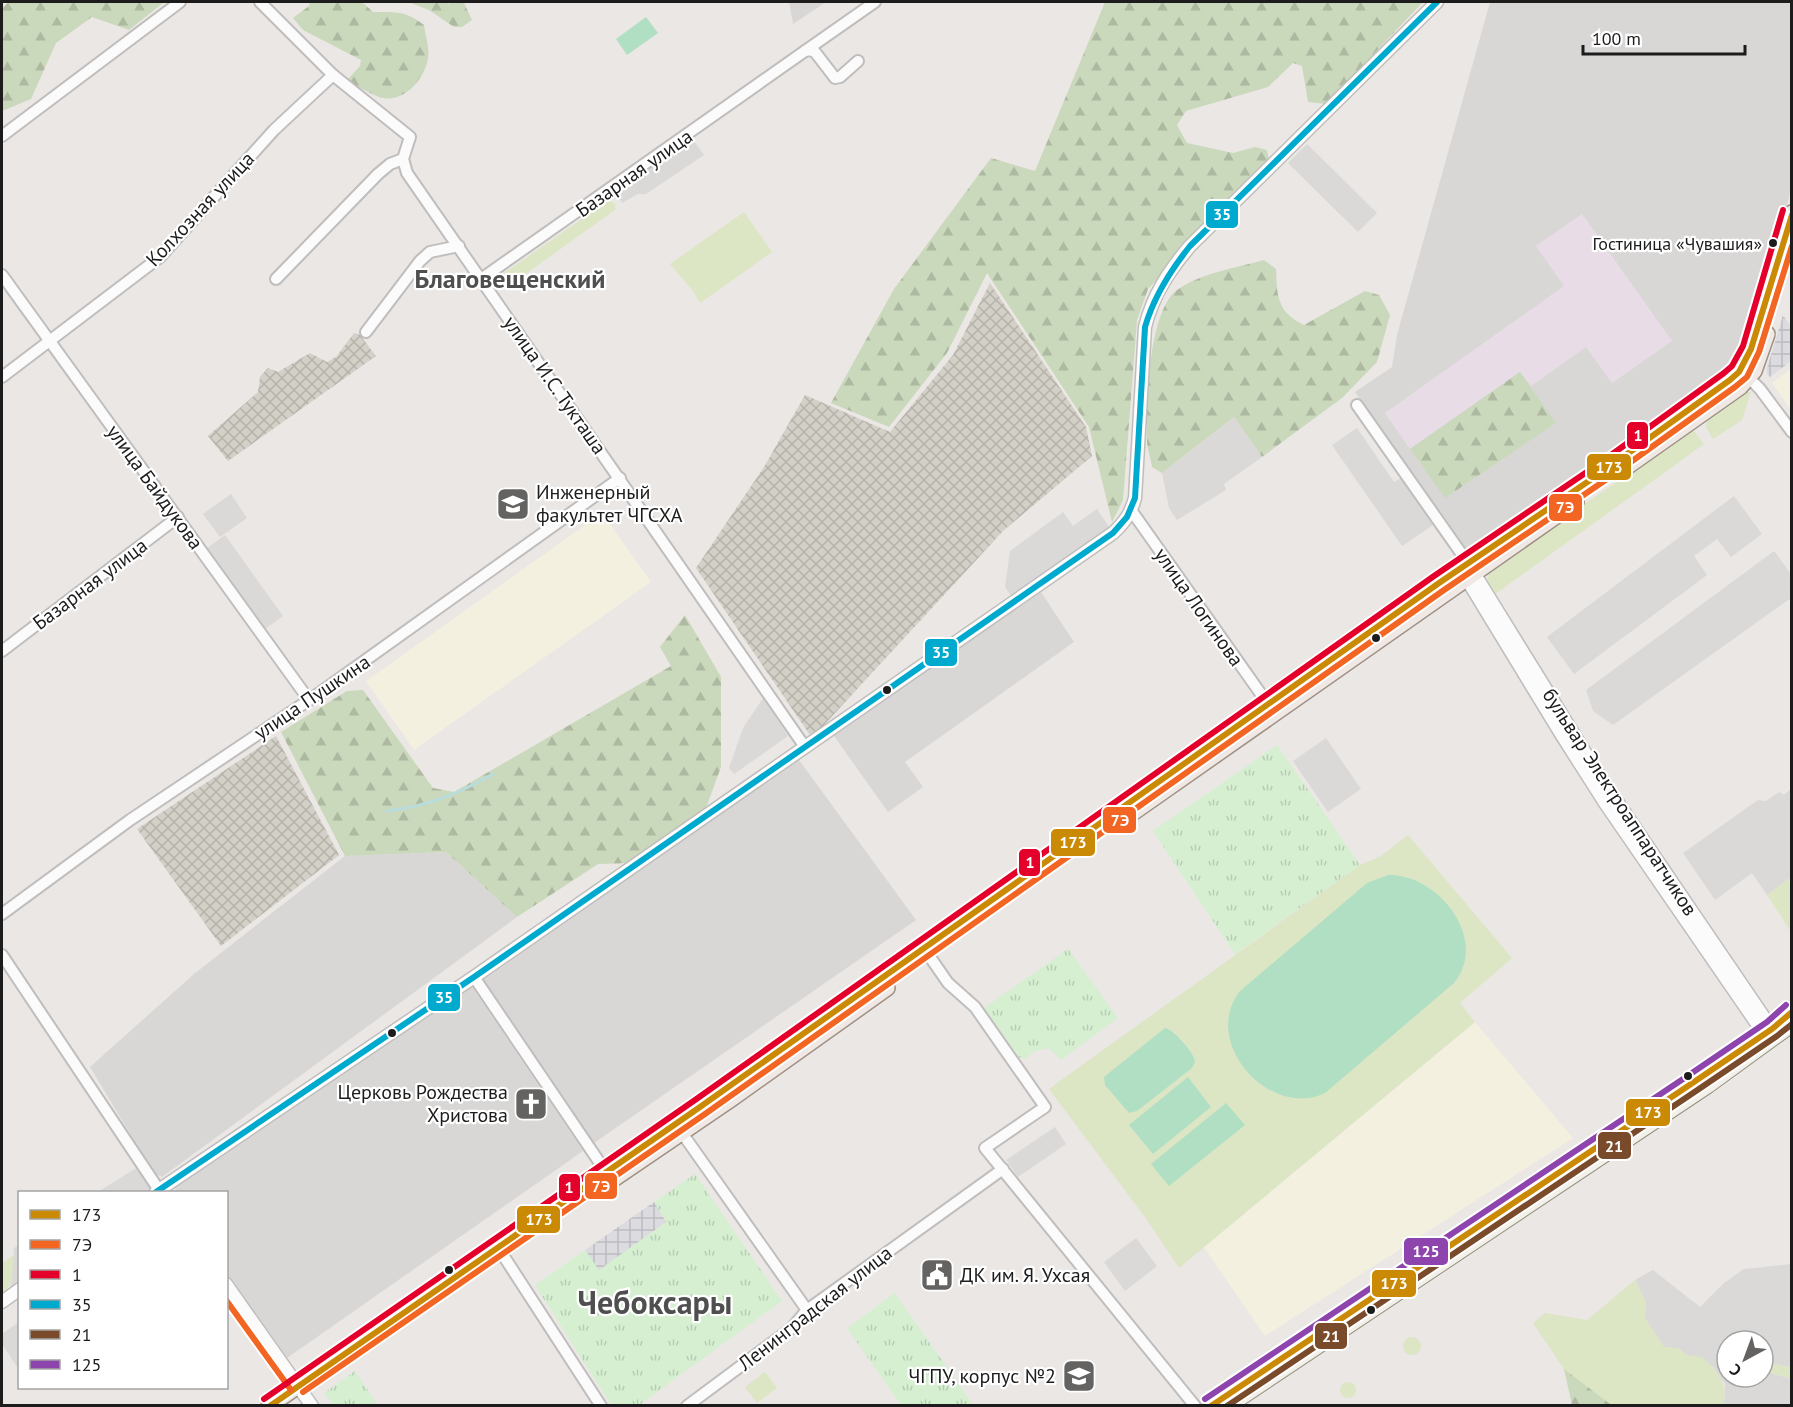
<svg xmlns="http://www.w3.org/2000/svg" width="1793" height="1407" viewBox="0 0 1793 1407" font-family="'PT Sans',sans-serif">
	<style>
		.residential { fill: #d9d7d6 }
		.industrial { fill: #e8dde6 }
		.education { fill: #f4f0e0 }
		.construction { fill: url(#construction-cross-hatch) }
		.grass { fill: #dde6c4 }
		.forest { fill: url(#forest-firs) }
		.park { fill: url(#park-tufts) }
		.pitch { fill: #b1dfc3 }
		.parking { fill: #dad9d8 }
		.plaza { fill: url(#plaza-grid) }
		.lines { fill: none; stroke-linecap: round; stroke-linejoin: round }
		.stream { stroke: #b9dcdd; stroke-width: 3 }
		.minor-casing { stroke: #c0bebd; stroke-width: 14 }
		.tertiary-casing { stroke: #c0bebd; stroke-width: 15 }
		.secondary-casing { stroke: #93917e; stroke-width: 16 }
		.primary-casing { stroke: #9f9083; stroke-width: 18 }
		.minor { stroke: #fcfbfb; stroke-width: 10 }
		.tertiary { stroke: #fcfbfb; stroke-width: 12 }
		.secondary { stroke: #f2f0e9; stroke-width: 14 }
		.primary { stroke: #efe8e4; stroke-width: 15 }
		.bus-1-casing { stroke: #fff; stroke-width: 10 }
		.bus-2-casing { stroke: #fff; stroke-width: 10 }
		.bus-3-casing { stroke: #fff; stroke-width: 10 }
		.bus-4-casing { stroke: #fff; stroke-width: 10 }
		.bus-5-casing { stroke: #fff; stroke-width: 10 }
		.bus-6-casing { stroke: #fff; stroke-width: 10 }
		.bus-1 { stroke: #cb8a06; stroke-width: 6 }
		.bus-2 { stroke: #f26522; stroke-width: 6 }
		.bus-3 { stroke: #e4002b; stroke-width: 6 }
		.bus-4 { stroke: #00a9ce; stroke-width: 6 }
		.bus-5 { stroke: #7a4b2a; stroke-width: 6 }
		.bus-6 { stroke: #8e44ad; stroke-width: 6 }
		.bus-dot { fill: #1c1c1c; stroke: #fff; stroke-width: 2 }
		.labels { text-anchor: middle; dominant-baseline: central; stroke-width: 4.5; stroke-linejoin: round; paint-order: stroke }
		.bus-label { font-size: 18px; fill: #1c1c1c; stroke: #fff; text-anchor: end }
		.street-label { font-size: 20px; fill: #1c1c1c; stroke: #fff }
		.poi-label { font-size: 20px; fill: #1c1c1c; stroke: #fff; text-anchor: start }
		.district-label { font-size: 26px; font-weight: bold; fill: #4f4f4f; stroke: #fff }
		.town-label { font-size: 32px; font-weight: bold; fill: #4f4f4f; stroke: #fff }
		.line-badge { stroke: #fff; stroke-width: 2 }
		.badge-label { font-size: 16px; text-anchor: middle; font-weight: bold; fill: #fff }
	</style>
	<defs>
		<pattern id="construction-cross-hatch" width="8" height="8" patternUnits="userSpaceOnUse" patternTransform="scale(1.5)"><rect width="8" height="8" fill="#d3d0c7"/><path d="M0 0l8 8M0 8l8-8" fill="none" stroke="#b5b2aa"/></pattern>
		<pattern id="forest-firs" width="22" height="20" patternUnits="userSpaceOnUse" patternTransform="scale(1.5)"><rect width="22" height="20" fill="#cad8bb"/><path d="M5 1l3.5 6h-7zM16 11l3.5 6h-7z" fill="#adb9a0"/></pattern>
		<pattern id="park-tufts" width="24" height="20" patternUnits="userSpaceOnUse" patternTransform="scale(1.5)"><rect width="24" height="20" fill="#d6efd1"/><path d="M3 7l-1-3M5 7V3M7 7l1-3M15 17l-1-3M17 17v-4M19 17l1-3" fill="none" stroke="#b7ccb3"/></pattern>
		<pattern id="plaza-grid" width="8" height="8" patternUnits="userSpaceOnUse" patternTransform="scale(1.5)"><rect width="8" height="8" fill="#dbdbe0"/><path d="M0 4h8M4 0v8" fill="none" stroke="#bbbbc0"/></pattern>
	</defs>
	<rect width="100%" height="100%" fill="#eae7e5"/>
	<g class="residential">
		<polygon points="789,2 788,2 826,2 793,24"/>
		<polygon points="1490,2 1791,2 1791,189 1786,210 1775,227 1765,259 1765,282 1746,341 1742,352 1729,371 1719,380 1480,549 1472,552 1466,548 1355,392 1392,367 1397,335"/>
		<polygon points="1041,592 1074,642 905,762 923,787 888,812 834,736"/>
		<polygon points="799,760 916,920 594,1143 483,980"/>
		<polygon points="446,852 517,917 162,1177 153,1172 90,1067 194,974 345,856"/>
		<polygon points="472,987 583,1151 287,1358 227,1274 226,1192 174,1192 176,1187"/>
	</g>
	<polygon class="industrial" points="1582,214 1672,341 1612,383 1586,347 1531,386 1520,372 1410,449 1385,413 1564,286 1536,246"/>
	<g class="education">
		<polygon points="1791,369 1791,410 1772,383"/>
		<polygon points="602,513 651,582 414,750 366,681"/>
		<polygon points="1475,1022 1573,1138 1265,1336 1203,1246"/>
	</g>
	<g class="construction">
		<polygon points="990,283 1086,427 1092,456 1003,531 812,738 696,568 764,467 805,395 890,432 953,355"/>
		<polygon points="354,333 360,335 376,356 228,461 208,436 258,392 260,377 268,368 278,372 310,353 327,362 336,357"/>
		<polygon points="276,736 339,855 221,946 137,829"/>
	</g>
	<g class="grass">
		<polygon points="609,200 615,204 615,210 509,286 506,286 502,282 503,274"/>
		<polygon points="744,212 772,252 700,303 693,291 670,264"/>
		<polygon points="1746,392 1751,392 1742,420 1713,439 1706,427 1707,418"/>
		<polygon points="1693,430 1704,444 1494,595 1487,579 1492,567"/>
		<polygon points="1408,835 1512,958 1460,1003 1475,1022 1179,1268 1147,1220 1049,1089 1360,865 1381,856"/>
		<polygon points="1791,877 1791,932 1767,895"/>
		<path d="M14 1255C13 1270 15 1284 2 1294V1263Z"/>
		<path d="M1635 1280 1646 1302 1645 1318 1686 1355 1702 1356C1720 1375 1726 1379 1724 1406L1611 1405 1564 1369 1533 1323 1545 1313 1587 1320Z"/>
		<circle cx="1412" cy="1346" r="9"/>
		<polygon points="1763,1361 1784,1366 1791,1366 1791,1379 1763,1371"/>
		<polygon points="765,1372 777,1388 757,1403 745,1387"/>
		<circle cx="1348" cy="1390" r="8"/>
	</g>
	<g class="forest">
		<polygon points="9,2 164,2 129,30 92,17 56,43 31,99 2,111 2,8"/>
		<path d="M310 2H362L373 12C395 12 405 10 424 25 425 35 430 48 428 58 425 79 403 105 379 97 369 93 360 87 349 83V78L360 66 361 60 303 30 293 18 309 6Z"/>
		<polygon points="408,2 444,2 449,4 451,2 464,3 472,20 462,27 454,27 429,10"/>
		<polygon points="1105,2 1423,2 1326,104 1308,102 1302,66 1293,63 1268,87 1186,111 1177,125 1187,143 1233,153 1255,147 1267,150 1269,161 1148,289 1137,320 1123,500 1112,522 1089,427 987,273 947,353 889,427 831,403 894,289 991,158 1035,171"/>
		<path d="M1264 260 1276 269C1277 296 1277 312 1304 325L1365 291 1379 295 1390 315 1377 362 1342 398 1262 457 1234 417 1162 473 1152 467C1151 458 1147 449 1147 440 1146 406 1148 312 1177 290 1201 273 1236 268 1264 260Z"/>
		<polygon points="1520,372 1556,423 1445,498 1410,449"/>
		<polygon points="685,615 721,677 721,767 706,808 630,863 598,864 517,917 446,852 345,856 281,732 347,691 363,690 433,788 454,792 671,666 660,647"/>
		<polygon points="1564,1369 1610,1404 1611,1405 1572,1405"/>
	</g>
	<g class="park">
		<polygon points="1277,745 1360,865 1235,954 1153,831"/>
		<polygon points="1068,949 1118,1018 1061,1060 1048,1048 1035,1051 1025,1059 1019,1057 984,1008"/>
		<polygon points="695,1174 782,1301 639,1405 611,1405 535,1285 585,1250 599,1269 666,1222 654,1202"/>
		<polygon points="895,1293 973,1405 901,1405 847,1328"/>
		<polygon points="355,1371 378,1405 333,1405 324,1393"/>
	</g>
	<g class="pitch">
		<polygon points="646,17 658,33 627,55 616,39"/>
		<path d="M1388 875C1437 873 1490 939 1454 983L1325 1093C1269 1120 1200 1041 1240 991L1367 883Z"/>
		<path d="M1165 1028C1173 1029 1191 1050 1194 1058 1196 1063 1194 1063 1192 1068L1137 1111 1129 1113 1105 1085 1104 1077Z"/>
		<polygon points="1188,1077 1211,1107 1153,1154 1129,1125"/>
		<polygon points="1226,1103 1245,1125 1169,1186 1151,1164"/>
	</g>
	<g class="parking">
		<polygon points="689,134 704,155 646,194 638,194 622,203 613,188"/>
		<polygon points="1307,144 1377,213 1358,232 1288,163"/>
		<polygon points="1234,417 1262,457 1224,484 1226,490 1177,520 1169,508 1162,473"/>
		<polygon points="1357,428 1394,482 1406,475 1439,521 1402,546 1332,445"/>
		<polygon points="231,494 247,518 220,537 203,514"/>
		<polygon points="1734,496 1762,534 1731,557 1717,539 1694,556 1707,575 1574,674 1547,637"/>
		<polygon points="1097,509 1113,533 1015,601 1005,587 1010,551 1063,512 1073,526"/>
		<polygon points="225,535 283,616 261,632 202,552"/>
		<polygon points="1774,551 1791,574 1791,598 1613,725 1593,711 1586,690"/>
		<polygon points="763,698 788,736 734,774 729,768 743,728"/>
		<polygon points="1326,738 1361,789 1328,812 1293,761"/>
		<polygon points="1791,789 1791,877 1767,895 1752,873 1715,900 1683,853 1758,800 1766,801 1779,792 1784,795"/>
		<polygon points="1055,1127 1066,1144 1018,1177 1006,1160"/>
		<polygon points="141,1165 156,1192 98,1192"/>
		<polygon points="1136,1238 1157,1266 1125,1291 1104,1262"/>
		<polygon points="19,1245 19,1289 17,1291 10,1287 12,1280 14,1248"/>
		<polygon points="1791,1264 1791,1366 1784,1366 1763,1361 1763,1341 1727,1341 1727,1377 1763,1377 1763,1371 1791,1379 1791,1405 1724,1405 1725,1384 1714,1368 1702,1357 1686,1355 1679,1348 1664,1347 1645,1318 1646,1302 1635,1280 1653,1270 1700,1307 1724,1283 1744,1269"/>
		<polygon points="19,1322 19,1370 2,1344 2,1334"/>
	</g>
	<g class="plaza">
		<polygon points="1783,315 1791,327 1791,361 1770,377 1767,374 1767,368"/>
		<polygon points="654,1202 666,1222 599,1270 585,1250"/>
	</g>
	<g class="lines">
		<path class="stream" d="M387 811C428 806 458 794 493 774"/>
		<g class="minor-casing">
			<g id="minor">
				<polyline points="260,2 333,75 410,137 403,159 407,173 805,747"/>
				<polyline points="805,51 875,2"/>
				<polyline points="2,136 180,2"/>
				<polyline points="2,275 309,700"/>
				<polyline points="276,279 378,174 390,164 403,159"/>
				<polyline points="481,279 805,51 810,50 815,52 835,78 840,77 858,61"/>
				<polyline points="366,332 420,261 430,252 459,246"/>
				<polyline points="2,377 160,257 274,130 333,75"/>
				<polyline points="1749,378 1760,389 1792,432"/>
				<polyline points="1357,405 1468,563"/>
				<polyline points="1131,510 1268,704"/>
				<polyline points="2,651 178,517"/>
				<polyline points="2,914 130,820 321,692 620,478"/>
				<polyline points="2,955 159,1190"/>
				<polyline points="930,957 948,983 975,1007 1045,1107 985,1148 1195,1406"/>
				<polyline points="474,977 606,1172"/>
				<polyline points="682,1133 807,1310"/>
				<polyline points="501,1252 601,1406"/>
				<polyline points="687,1406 792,1328 807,1310 1003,1169"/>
			</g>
		</g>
		<g class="tertiary-casing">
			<g id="tertiary">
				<polyline points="1474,573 1599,775 1772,1029"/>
				<polyline points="1466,578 1561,734 1605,803 1764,1034"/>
				<path d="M156 1192 474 977 1113 533C1125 522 1131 513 1135 498L1145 327C1153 295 1168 272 1190 246L1437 2"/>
				<polyline points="226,1284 312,1406"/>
				<polyline points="2,1302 20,1289"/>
			</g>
		</g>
		<g class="secondary-casing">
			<g id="secondary">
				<polyline points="1210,1406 1691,1084 1772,1029 1792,1012"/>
				<polyline points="1229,1406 1708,1086 1792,1025"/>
			</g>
		</g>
		<g class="primary-casing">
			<g id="primary">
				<polyline points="1618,473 1740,387 1754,371 1767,334"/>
				<polyline points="1131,814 1576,502"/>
				<polyline points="609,1182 731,1099 887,988"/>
				<polyline points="269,1406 700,1107 1439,583 1605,470 1730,380 1739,372 1751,349 1792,213"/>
			</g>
		</g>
		<use href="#minor" class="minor"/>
		<use href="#tertiary" class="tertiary"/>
		<use href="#secondary" class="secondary"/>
		<use href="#primary" class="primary"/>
		<g class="bus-1-casing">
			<g id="bus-1">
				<polyline points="270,1406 700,1107 1439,583 1605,470 1730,380 1739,372 1751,349 1792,215"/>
				<polyline points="1211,1406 1691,1084 1772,1029 1792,1012"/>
			</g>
		</g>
		<g class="bus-2-casing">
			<g id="bus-2">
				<polyline points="226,1300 291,1390"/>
				<polyline points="303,1392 705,1114 1444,590 1610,477 1735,387 1747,377 1759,352 1792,246"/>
			</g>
		</g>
		<g class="bus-3-casing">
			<polyline id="bus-3" points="264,1399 695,1100 1434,576 1600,463 1724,373 1732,366 1743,346 1783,210"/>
		</g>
		<g class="bus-4-casing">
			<path id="bus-4" d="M156 1192 474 977 1113 533 1127 517 1135 498 1145 327C1154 296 1170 271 1190 246L1437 2"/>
		</g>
		<g class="bus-5-casing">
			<polyline id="bus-5" points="1227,1406 1696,1091 1777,1036 1792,1024"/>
		</g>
		<g class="bus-6-casing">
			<polyline id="bus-6" points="1205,1399 1686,1077 1767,1022 1786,1005"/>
		</g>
		<use href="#bus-1" class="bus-1"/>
		<use href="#bus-2" class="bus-2"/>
		<use href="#bus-3" class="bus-3"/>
		<use href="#bus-4" class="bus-4"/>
		<use href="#bus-5" class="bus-5"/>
		<use href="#bus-6" class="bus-6"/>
	</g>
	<defs>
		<g id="university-square" transform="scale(1.725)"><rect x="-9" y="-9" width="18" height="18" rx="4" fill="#646362" stroke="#fff"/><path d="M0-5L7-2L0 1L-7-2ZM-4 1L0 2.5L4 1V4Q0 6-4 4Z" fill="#fff"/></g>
		<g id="church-square" transform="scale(1.725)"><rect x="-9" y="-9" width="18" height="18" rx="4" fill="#646362" stroke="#fff"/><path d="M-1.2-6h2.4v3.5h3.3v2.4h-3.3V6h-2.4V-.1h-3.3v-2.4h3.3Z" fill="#fff"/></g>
		<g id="civic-square" transform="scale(1.725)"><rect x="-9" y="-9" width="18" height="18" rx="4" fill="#646362" stroke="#fff"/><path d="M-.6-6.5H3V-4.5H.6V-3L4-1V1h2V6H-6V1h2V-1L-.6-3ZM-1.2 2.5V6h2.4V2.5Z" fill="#fff"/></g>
	</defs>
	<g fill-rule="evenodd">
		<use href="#university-square" x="513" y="504"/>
		<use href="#church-square" x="531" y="1104"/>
		<use href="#civic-square" x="937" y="1275"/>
		<use href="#university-square" x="1079" y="1376"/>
	</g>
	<g class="bus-dot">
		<circle cx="1773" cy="243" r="5"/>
		<circle cx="1376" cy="638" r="5"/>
		<circle cx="887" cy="690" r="5"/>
		<circle cx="392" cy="1033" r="5"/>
		<circle cx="1688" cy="1076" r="5"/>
		<circle cx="449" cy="1270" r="5"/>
		<circle cx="1371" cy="1310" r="5"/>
	</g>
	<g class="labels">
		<g class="bus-label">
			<text x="1762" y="243">Гостиница «Чувашия»</text>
		</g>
		<g class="street-label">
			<text transform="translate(634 173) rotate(-35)">Базарная улица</text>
			<text transform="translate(200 209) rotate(-47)">Колхозная улица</text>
			<text transform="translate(555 385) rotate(55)">улица И.С. Тукташа</text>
			<text transform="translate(155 487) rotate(54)">улица Байдукова</text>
			<text transform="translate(90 584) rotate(-37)">Базарная улица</text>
			<text transform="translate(1199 607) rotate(55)">улица Логинова</text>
			<text transform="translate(312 697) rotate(-34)">улица Пушкина</text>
			<text transform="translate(1620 802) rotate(57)">бульвар Электроаппаратчиков</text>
			<text transform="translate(815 1308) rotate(-38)">Ленинградская улица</text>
		</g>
		<g class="poi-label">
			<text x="536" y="492">Инженерный<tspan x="536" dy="23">факультет ЧГСХА</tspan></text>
			<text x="508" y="1092" text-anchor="end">Церковь Рождества<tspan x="508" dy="23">Христова</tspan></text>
			<text x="960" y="1275">ДК им. Я. Ухсая</text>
			<text x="1056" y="1376" text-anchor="end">ЧГПУ, корпус №2</text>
		</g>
		<g class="district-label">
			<text x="510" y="278">Благовещенский</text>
		</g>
		<g class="town-label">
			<text x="655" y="1302">Чебоксары</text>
		</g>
	</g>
	<g class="line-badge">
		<rect x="1205" y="200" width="34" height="29" rx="6" fill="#00a9ce"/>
		<rect x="1626" y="421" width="23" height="29" rx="6" fill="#e4002b"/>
		<rect x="1586" y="453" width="46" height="28" rx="6" fill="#cb8a06"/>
		<rect x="1548" y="493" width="35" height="29" rx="6" fill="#f26522"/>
		<rect x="924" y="638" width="34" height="29" rx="6" fill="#00a9ce"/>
		<rect x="1102" y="806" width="35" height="28" rx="6" fill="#f26522"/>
		<rect x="1050" y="828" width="46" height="29" rx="6" fill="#cb8a06"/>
		<rect x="1018" y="848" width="23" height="29" rx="6" fill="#e4002b"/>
		<rect x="427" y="983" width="34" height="29" rx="6" fill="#00a9ce"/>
		<rect x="1625" y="1098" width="46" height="29" rx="6" fill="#cb8a06"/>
		<rect x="1597" y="1131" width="35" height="29" rx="6" fill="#7a4b2a"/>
		<rect x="584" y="1172" width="34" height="28" rx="6" fill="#f26522"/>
		<rect x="558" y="1173" width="23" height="29" rx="6" fill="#e4002b"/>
		<rect x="516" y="1205" width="45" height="29" rx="6" fill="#cb8a06"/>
		<rect x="1403" y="1237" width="46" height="29" rx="6" fill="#8e44ad"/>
		<rect x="1371" y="1269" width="46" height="29" rx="6" fill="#cb8a06"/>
		<rect x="1314" y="1322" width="34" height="28" rx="6" fill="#7a4b2a"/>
	</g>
	<g class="badge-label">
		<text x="1222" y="220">35</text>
		<text x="1638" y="441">1</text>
		<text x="1609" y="473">173</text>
		<text x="1565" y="513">7Э</text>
		<text x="941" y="658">35</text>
		<text x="1120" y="826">7Э</text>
		<text x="1073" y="848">173</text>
		<text x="1030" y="868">1</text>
		<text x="444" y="1003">35</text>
		<text x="1648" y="1118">173</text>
		<text x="1614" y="1152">21</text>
		<text x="601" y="1192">7Э</text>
		<text x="569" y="1193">1</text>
		<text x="539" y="1225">173</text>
		<text x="1426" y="1257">125</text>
		<text x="1394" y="1289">173</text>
		<text x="1331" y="1342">21</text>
	</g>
	<rect width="1793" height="1407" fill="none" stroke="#1c1c1c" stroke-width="6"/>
	<rect x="18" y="1191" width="210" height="198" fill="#ffffff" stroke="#a4a4a4" stroke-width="1.5"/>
	<rect x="30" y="1210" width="30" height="9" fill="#cb8a06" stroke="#a4a4a4" stroke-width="1.5"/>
	<text x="72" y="1221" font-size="18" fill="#1c1c1c">173</text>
	<rect x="30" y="1240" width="30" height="9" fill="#f26522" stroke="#a4a4a4" stroke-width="1.5"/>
	<text x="72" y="1251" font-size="18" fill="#1c1c1c">7Э</text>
	<rect x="30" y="1270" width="30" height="9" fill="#e4002b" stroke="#a4a4a4" stroke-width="1.5"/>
	<text x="72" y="1281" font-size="18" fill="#1c1c1c">1</text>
	<rect x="30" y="1300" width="30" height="9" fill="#00a9ce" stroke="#a4a4a4" stroke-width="1.5"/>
	<text x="72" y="1311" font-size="18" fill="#1c1c1c">35</text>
	<rect x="30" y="1330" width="30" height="9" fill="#7a4b2a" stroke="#a4a4a4" stroke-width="1.5"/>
	<text x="72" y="1341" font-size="18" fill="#1c1c1c">21</text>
	<rect x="30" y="1360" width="30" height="9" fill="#8e44ad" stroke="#a4a4a4" stroke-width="1.5"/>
	<text x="72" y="1371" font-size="18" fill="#1c1c1c">125</text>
	<g transform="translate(1745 1359) rotate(221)"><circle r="28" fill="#ffffff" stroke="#a4a4a4" stroke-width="1.5"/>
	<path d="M0-4.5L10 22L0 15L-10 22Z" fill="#646362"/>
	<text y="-9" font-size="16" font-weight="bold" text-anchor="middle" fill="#1c1c1c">С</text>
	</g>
	<path d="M1583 45v9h162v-9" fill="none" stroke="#1c1c1c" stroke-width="3"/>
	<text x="1592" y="45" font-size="18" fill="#1c1c1c" stroke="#ffffff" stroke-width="4.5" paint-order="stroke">100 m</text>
</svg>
